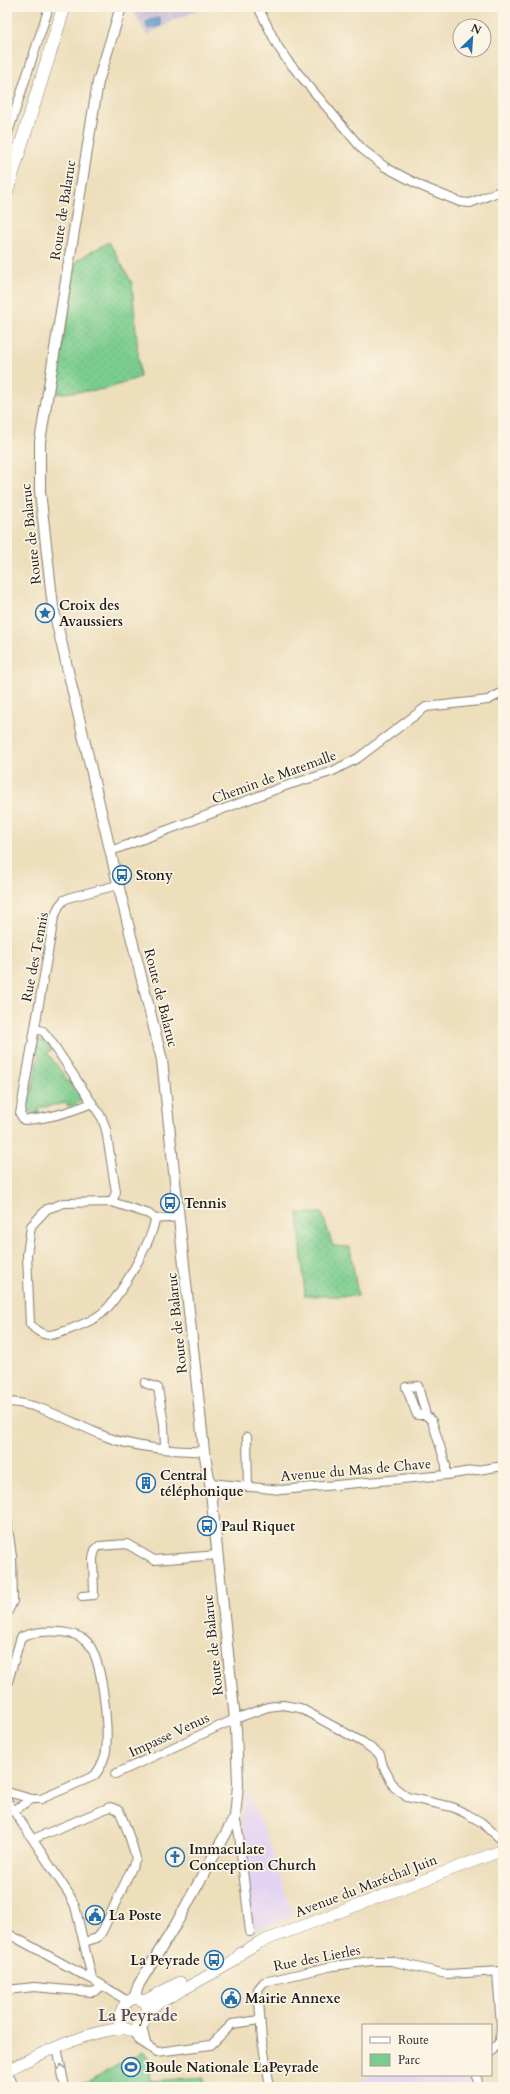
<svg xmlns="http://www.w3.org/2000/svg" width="510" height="2094" viewBox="0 0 510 2094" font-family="Cardo,serif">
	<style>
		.built { fill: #e3d3f2 }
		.industrial { fill: url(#industrial-furrows) }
		.green { fill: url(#green-dots); stroke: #4c7456 }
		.pitch { fill: #7bcd8f; stroke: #4c7456 }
		.water { fill: #58a2d0; stroke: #3a5f76 }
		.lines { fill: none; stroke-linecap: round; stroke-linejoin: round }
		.minor-casing { stroke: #847d6c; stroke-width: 10 }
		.tertiary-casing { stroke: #847d6c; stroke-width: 12 }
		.secondary-casing { stroke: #847d6c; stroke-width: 12 }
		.primary-casing { stroke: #847d6c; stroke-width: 14 }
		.minor { stroke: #fff; stroke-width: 8 }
		.tertiary { stroke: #fff; stroke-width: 10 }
		.secondary { stroke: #fff; stroke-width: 11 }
		.primary { stroke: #fff; stroke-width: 13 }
		.oneway { stroke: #999 }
		.labels { text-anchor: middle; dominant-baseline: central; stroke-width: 3.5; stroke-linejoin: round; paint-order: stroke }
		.street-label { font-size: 14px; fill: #1c1c1c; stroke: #fcf5e5 }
		.poi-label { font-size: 14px; font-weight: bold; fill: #1c1c1c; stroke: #fcf5e5; text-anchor: start }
		.quarter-label { font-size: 16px; font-weight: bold; fill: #514c62; stroke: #fcf5e5 }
	</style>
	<defs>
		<pattern id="industrial-furrows" width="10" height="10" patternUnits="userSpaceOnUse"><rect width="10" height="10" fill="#c6c0da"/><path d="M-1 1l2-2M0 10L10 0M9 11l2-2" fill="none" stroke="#aaa4ba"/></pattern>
		<pattern id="green-dots" width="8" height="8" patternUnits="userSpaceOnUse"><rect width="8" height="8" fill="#7bcd8f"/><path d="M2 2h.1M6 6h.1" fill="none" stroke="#6aaf7b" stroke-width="1.8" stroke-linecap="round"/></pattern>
	</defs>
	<rect width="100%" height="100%" fill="#fcf5e5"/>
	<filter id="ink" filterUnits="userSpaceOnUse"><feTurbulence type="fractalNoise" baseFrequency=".025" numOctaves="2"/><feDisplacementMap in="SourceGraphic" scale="8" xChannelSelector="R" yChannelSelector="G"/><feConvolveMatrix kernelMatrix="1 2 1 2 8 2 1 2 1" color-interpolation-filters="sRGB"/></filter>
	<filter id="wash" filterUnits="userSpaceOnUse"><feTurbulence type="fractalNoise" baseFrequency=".012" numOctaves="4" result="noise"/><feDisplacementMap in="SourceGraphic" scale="16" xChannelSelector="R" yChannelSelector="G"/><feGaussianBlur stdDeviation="0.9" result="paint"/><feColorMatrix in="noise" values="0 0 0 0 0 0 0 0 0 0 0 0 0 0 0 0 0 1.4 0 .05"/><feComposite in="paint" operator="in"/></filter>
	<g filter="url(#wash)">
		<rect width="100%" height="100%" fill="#eddebc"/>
		<g class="built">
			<polygon points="247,1788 268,1839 293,1916 253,1931 242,1823 239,1820 242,1815"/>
			<polygon points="375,2075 472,2075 474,2087 355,2087 355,2082"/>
		</g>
		<polygon class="industrial" points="131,7 207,7 173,20 147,36"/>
		<g class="green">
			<polygon points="109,242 132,283 140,377 107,389 54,394 77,260"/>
			<polygon points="40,1041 44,1041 52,1050 47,1052 77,1093 82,1092 83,1098 76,1105 68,1106 66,1103 39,1108 39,1114 28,1111 25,1104 25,1099 30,1099 39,1054 34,1052 36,1043"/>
			<polygon points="298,1213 322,1213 333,1246 350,1247 358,1296 305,1296"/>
		</g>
		<polygon class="pitch" points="144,2051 149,2057 150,2081 204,2077 204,2087 77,2087"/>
		<polygon class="water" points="159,18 161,26 148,29 146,22"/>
	</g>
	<g filter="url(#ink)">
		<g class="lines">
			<g class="minor-casing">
				<g id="minor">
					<polyline points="258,7 277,45 287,60 362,149 385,167 421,186 460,202 470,203 503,190"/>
					<polyline points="7,136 49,7"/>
					<polyline points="111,851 285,786 331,772 358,758 426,707 488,700 503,692"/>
					<polyline points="35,1029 43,1031 51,1041 102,1118 106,1130 116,1192 112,1202"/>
					<path d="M92 1103C70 1112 48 1119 24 1120L20 1114 54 918 59 906 64 900 71 897 118 885"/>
					<path d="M155 1219C153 1239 118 1301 101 1314 92 1321 79 1326 68 1330 52 1336 43 1339 30 1324L27 1255 31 1226 47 1209 64 1203 112 1202 149 1214 155 1219 179 1217"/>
					<polyline points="145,1383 158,1388 164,1424 165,1448"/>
					<path d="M7 1402C40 1402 77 1426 107 1437 132 1447 177 1452 204 1451"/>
					<polyline points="426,1415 417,1415 406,1387 418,1386 426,1415 432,1421 446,1465 446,1475"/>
					<polyline points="247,1437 248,1487"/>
					<polyline points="210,1483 281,1490 446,1475 503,1466"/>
					<polyline points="7,1520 12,1557 13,1601 7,1614"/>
					<polyline points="82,1596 94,1595 93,1558 95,1550 99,1546 127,1544 154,1560 218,1555"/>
					<path d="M7 1685 21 1637C38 1630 68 1629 84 1639 103 1652 109 1730 106 1751 105 1758 99 1771 94 1776L41 1799H32L7 1792"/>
					<polyline points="115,1774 235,1719 268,1707 283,1705 300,1708 364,1743 380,1755 383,1766 394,1787 407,1797 452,1807 467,1814 481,1822 503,1841"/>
					<polyline points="7,1801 69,1894 75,1906 92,1978"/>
					<polyline points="13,1811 32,1799"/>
					<polyline points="235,1817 239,1835 250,1932"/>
					<path d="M33 1839 110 1807C113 1808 117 1809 119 1811 123 1817 135 1852 136 1859L102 1932 97 1938 84 1942"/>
					<path d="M7 1933 87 1977C93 1978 118 1996 128 2001"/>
					<polyline points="7,1990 34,1987 91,1992 96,1991 101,1986"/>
					<polyline points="142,2025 146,2044"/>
					<polyline points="132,2031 140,2041 157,2052 211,2045 232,2024 260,2020"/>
					<polyline points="57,2047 65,2087"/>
					<polyline points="491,2052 500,2041 501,2026 497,1972"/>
					<polyline points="8,2070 12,2087"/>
					<polyline points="477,2075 478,2087"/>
					<polyline points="270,2087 262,2040 258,1989 264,1982 333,1966 371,1961 391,1961 446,1974 503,1971"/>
				</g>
			</g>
			<g class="tertiary-casing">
				<polyline id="tertiary" points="121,7 98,82 40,442 40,491 53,607 119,888 162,1060 204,1451 210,1483 236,1729 238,1785 235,1817 176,1924 139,1984 134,1998"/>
			</g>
			<g class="secondary-casing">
				<g id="secondary">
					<path d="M134 1998 144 2001C154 2013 143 2026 132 2031L124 2028 119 2021C120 2010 124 2002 134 1998Z"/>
					<polyline points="144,2001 180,1982"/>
					<polyline points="148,2009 233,1962 241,1953 258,1943 503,1850"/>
					<path d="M7 2070C43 2053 83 2032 124 2028"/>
				</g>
			</g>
			<g class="primary-casing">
				<polyline id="primary" points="7,190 64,7"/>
			</g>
			<use href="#minor" class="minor"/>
			<use href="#tertiary" class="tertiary"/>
			<use href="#secondary" class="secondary"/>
			<use href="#primary" class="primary"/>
		</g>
		<defs><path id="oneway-chevron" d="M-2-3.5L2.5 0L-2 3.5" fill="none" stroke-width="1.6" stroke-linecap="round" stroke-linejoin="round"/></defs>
		<use class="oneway" href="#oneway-chevron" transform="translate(61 2067) rotate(-102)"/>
	</g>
	<defs>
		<g id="sight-ring" transform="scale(1)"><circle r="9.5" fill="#fcf5e5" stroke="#1f6fb2" stroke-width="1.5"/><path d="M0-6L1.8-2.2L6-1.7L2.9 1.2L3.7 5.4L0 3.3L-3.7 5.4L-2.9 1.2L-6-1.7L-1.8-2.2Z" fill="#1f6fb2"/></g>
		<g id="bus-ring" transform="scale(1)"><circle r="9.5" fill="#fcf5e5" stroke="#1f6fb2" stroke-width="1.5"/><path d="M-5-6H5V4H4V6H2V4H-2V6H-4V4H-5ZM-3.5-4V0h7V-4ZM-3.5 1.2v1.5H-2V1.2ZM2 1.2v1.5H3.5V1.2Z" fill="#1f6fb2"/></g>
		<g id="building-ring" transform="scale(1)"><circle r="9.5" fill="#fcf5e5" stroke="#1f6fb2" stroke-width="1.5"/><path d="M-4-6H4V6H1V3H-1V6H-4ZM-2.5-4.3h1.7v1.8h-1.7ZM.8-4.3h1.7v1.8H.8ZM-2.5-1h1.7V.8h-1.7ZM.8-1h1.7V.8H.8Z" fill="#1f6fb2"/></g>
		<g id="church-ring" transform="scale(1)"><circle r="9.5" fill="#fcf5e5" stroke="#1f6fb2" stroke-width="1.5"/><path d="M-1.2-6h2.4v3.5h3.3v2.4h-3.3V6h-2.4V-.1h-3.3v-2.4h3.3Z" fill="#1f6fb2"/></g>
		<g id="civic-ring" transform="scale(1)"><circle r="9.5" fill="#fcf5e5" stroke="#1f6fb2" stroke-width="1.5"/><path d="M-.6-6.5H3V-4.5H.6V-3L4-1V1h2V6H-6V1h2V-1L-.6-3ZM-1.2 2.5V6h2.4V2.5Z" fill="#1f6fb2"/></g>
		<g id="stadium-ring" transform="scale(1)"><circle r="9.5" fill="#fcf5e5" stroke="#1f6fb2" stroke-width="1.5"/><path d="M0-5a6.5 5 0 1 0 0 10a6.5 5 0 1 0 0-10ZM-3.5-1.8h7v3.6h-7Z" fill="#1f6fb2"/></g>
	</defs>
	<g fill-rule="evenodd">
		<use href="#sight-ring" x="45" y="613"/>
		<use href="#bus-ring" x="122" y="875"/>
		<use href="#bus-ring" x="170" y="1203"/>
		<use href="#building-ring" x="146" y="1483"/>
		<use href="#bus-ring" x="207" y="1526"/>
		<use href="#church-ring" x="175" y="1857"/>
		<use href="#civic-ring" x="95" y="1915"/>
		<use href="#bus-ring" x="214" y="1960"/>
		<use href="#civic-ring" x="231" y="1998"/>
		<use href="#stadium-ring" x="131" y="2067"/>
	</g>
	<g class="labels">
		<g class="street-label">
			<text transform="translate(63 210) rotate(-81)">Route de Balaruc</text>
			<text transform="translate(31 534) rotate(-96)">Route de Balaruc</text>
			<text transform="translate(274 777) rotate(-20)">Chemin de Matemalle</text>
			<text transform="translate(35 957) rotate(-79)">Rue des Tennis</text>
			<text transform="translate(161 998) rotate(76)">Route de Balaruc</text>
			<text transform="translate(177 1323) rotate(-96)">Route de Balaruc</text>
			<text transform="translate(356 1470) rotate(-5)">Avenue du Mas de Chave</text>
			<text transform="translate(213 1645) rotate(-96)">Route de Balaruc</text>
			<text transform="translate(169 1735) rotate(-25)">Impasse Venus</text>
			<text transform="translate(366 1886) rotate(-21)">Avenue du Maréchal Juin</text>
			<text transform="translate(317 1958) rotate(-11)">Rue des Lierles</text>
		</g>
		<g class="poi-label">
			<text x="59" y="605">Croix des<tspan x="59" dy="16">Avaussiers</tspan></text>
			<text x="136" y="875">Stony</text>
			<text x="184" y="1203">Tennis</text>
			<text x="160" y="1475">Central<tspan x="160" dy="16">téléphonique</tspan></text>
			<text x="221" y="1526">Paul Riquet</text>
			<text x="189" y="1849">Immaculate<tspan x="189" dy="16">Conception Church</tspan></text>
			<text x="109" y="1915">La Poste</text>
			<text x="200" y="1960" text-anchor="end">La Peyrade</text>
			<text x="245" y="1998">Mairie Annexe</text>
			<text x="145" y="2067">Boule Nationale LaPeyrade</text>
		</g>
		<g class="quarter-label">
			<text x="138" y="2016">La Peyrade</text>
		</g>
	</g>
	<rect width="510" height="2094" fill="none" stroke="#fcf5e5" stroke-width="24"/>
	<rect x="362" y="2024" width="130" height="52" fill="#fcf5e5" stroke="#a29e95"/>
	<rect x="370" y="2037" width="20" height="6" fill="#ffffff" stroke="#a29e95"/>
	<text x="398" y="2044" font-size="12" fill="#1c1c1c">Route</text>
	<rect x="370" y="2054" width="20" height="12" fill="#7bcd8f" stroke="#a29e95"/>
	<text x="398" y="2064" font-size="12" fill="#1c1c1c">Parc</text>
	<g transform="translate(472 38) rotate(25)"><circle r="19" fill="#fcf5e5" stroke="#a29e95"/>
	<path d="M0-3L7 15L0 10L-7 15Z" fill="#1f6fb2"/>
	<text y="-6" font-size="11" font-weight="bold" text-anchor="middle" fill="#1c1c1c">N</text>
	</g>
</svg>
